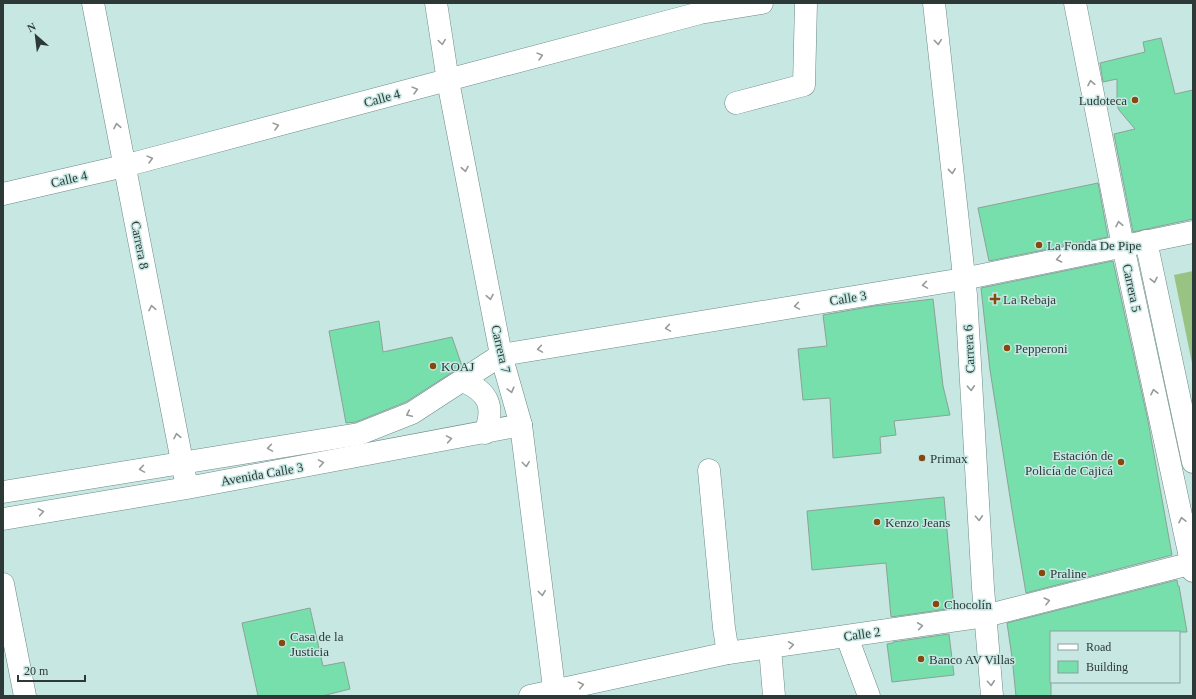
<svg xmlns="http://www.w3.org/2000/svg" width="1196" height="699" viewBox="0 0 1196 699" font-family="'Times New Roman',serif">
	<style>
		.green { fill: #99c382 }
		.building { fill: #76dfac; stroke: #8aa395 }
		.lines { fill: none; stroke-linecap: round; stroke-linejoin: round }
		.minor-casing { stroke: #6c8a86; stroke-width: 23 }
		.major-casing { stroke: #6c8a86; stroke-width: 23 }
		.minor { stroke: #fff; stroke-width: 22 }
		.major { stroke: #fff; stroke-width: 22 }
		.oneway { stroke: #969c9b }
		.poi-dot { fill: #87480b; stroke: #c7e7e3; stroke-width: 1.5 }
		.labels { text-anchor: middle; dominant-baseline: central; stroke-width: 3; stroke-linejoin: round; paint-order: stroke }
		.street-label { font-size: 13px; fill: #2c3937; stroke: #c7e7e3 }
		.poi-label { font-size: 13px; fill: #2c3937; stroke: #c7e7e3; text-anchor: start }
	</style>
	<rect width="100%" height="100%" fill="#c7e7e3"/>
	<polygon class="green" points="1193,271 1193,368 1174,275"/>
	<g class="building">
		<polygon points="1161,38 1175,94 1193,90 1193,219 1133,232 1114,134 1135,129 1119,110 1117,105 1117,79 1103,82 1100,63 1145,52 1143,42"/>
		<polygon points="1098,183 1108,237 989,261 978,208"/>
		<polygon points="1113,261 1148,421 1172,555 1026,593 1013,516 990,370 981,288"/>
		<polygon points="933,299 943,386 950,415 894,421 896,435 880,437 881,453 833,458 830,398 803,400 798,349 827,346 823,315 874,306"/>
		<polygon points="379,321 383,352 452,337 462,366 406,402 356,422 346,423 329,331"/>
		<polygon points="944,497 954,608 891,617 886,563 812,570 807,511"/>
		<polygon points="1177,580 1178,586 1179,586 1187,632 1051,632 1051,696 1016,696 1012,657 1007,623"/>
		<polygon points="310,608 323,666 344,662 350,689 322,696 258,696 242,623"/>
		<polygon points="949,634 954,675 892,682 887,644 893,643 893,642"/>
	</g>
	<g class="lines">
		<g class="minor-casing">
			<g id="minor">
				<polyline points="93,3 185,477"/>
				<polyline points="436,3 448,81 501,355 521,425 555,696"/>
				<polyline points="1075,3 1123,246 1193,571"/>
				<polyline points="736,103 804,85 806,3"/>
				<polyline points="3,194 124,166 700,13 762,3"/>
				<polyline points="1146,241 1193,462"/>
				<path d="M463 381C489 392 495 407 485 433"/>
				<polyline points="709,470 724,628 728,653"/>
				<polyline points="3,492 359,434 412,413 501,355 963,279 1193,232"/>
				<polyline points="3,519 187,488 521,425"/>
				<polyline points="3,584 25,696"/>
				<polyline points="847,637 869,696"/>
				<polyline points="770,648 774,696"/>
				<polyline points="530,696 728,653 985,616 1193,563"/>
			</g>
		</g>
		<g class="major-casing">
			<polyline id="major" points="934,3 966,295 983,588 992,696"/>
		</g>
		<use href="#minor" class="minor"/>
		<use href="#major" class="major"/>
	</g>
	<defs><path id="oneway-chevron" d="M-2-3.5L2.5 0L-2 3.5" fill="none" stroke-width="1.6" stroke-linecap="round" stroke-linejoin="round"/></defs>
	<g class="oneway">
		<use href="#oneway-chevron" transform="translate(442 42) rotate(82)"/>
		<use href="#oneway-chevron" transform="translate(938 42) rotate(84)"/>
		<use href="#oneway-chevron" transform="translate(540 56) rotate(-15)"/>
		<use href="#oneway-chevron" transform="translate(1091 83) rotate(-101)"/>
		<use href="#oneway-chevron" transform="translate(415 90) rotate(-15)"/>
		<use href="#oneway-chevron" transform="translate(117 126) rotate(-101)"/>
		<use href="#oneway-chevron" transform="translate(276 126) rotate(-15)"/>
		<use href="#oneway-chevron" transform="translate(150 159) rotate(-15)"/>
		<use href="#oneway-chevron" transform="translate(465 169) rotate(79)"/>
		<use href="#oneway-chevron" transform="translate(952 171) rotate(84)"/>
		<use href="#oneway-chevron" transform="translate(1119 224) rotate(-101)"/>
		<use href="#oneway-chevron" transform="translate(1059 259) rotate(168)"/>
		<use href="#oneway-chevron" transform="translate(1154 280) rotate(78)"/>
		<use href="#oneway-chevron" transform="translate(925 285) rotate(171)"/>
		<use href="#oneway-chevron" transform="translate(490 297) rotate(79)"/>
		<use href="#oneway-chevron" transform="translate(797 306) rotate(171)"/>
		<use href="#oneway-chevron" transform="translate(152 308) rotate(-101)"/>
		<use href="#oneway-chevron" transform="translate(668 328) rotate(171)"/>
		<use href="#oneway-chevron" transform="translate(540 349) rotate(171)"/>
		<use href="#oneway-chevron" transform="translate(971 388) rotate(87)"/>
		<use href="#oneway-chevron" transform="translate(511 390) rotate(75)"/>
		<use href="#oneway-chevron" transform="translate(1154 392) rotate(-102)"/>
		<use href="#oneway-chevron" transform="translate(409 414) rotate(155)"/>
		<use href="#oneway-chevron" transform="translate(177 436) rotate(-101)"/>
		<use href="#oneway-chevron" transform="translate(449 439) rotate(-10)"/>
		<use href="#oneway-chevron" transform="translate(270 448) rotate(171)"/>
		<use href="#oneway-chevron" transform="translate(321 463) rotate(-10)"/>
		<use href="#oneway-chevron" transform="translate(526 464) rotate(83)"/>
		<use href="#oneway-chevron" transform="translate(142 469) rotate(171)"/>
		<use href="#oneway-chevron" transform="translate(41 512) rotate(-10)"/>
		<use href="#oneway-chevron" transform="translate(979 518) rotate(87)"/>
		<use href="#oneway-chevron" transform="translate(1182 520) rotate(-102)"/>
		<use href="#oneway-chevron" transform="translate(542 593) rotate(83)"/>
		<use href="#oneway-chevron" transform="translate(1047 601) rotate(-14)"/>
		<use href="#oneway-chevron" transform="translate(920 626) rotate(-8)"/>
		<use href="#oneway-chevron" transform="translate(791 645) rotate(-8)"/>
		<use href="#oneway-chevron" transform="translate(991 683) rotate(85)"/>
		<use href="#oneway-chevron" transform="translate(581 685) rotate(-12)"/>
	</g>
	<g class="poi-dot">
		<circle cx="1135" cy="100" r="4"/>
		<circle cx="1039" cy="245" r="4"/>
		<path d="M993 293h4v4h4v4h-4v4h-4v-4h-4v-4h4z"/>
		<circle cx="1007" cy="348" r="4"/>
		<circle cx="433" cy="366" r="4"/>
		<circle cx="922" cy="458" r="4"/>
		<circle cx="1121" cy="462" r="4"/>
		<circle cx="877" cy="522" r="4"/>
		<circle cx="1042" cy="573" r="4"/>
		<circle cx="936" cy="604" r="4"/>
		<circle cx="282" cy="643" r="4"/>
		<circle cx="921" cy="659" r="4"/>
	</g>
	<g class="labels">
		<g class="street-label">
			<text transform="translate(382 98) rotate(-15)">Calle 4</text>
			<text transform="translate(69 179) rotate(-13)">Calle 4</text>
			<text transform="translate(140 245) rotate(79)">Carrera 8</text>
			<text transform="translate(1132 288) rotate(78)">Carrera 5</text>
			<text transform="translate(848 298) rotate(-9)">Calle 3</text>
			<text transform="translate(501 349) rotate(77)">Carrera 7</text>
			<text transform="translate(969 349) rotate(-93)">Carrera 6</text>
			<text transform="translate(262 474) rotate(-10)">Avenida Calle 3</text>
			<text transform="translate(862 634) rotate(-8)">Calle 2</text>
		</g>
		<g class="poi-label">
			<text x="1127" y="100" text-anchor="end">Ludoteca</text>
			<text x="1047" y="245">La Fonda De Pipe</text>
			<text x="1003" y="299">La Rebaja</text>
			<text x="1015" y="348">Pepperoni</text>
			<text x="441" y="366">KOAJ</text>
			<text x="1113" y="455" text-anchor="end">Estación de<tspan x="1113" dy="15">Policía de Cajicá</tspan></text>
			<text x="930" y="458">Primax</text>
			<text x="885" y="522">Kenzo Jeans</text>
			<text x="1050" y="573">Praline</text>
			<text x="944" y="604">Chocolín</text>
			<text x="290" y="636">Casa de la<tspan x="290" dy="15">Justicia</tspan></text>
			<text x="929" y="659">Banco AV Villas</text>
		</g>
	</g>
	<rect width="1196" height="699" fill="none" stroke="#2c3937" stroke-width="8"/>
	<rect x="1050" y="631" width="130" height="52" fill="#c7e7e3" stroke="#89a19e"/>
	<rect x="1058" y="644" width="20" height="6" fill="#ffffff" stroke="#89a19e"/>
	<text x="1086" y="651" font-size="12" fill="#2c3937">Road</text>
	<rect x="1058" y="661" width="20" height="12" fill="#76dfac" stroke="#89a19e"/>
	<text x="1086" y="671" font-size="12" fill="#2c3937">Building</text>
	<g transform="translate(36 36) rotate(332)" stroke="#c7e7e3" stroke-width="3" paint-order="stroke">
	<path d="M0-3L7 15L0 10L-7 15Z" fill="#2c3937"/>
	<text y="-6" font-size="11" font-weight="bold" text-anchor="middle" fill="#2c3937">N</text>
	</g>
	<path d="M18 675v6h67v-6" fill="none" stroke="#2c3937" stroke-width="2"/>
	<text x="24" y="675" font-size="12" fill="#2c3937" stroke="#c7e7e3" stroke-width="3" paint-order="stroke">20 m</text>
</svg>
